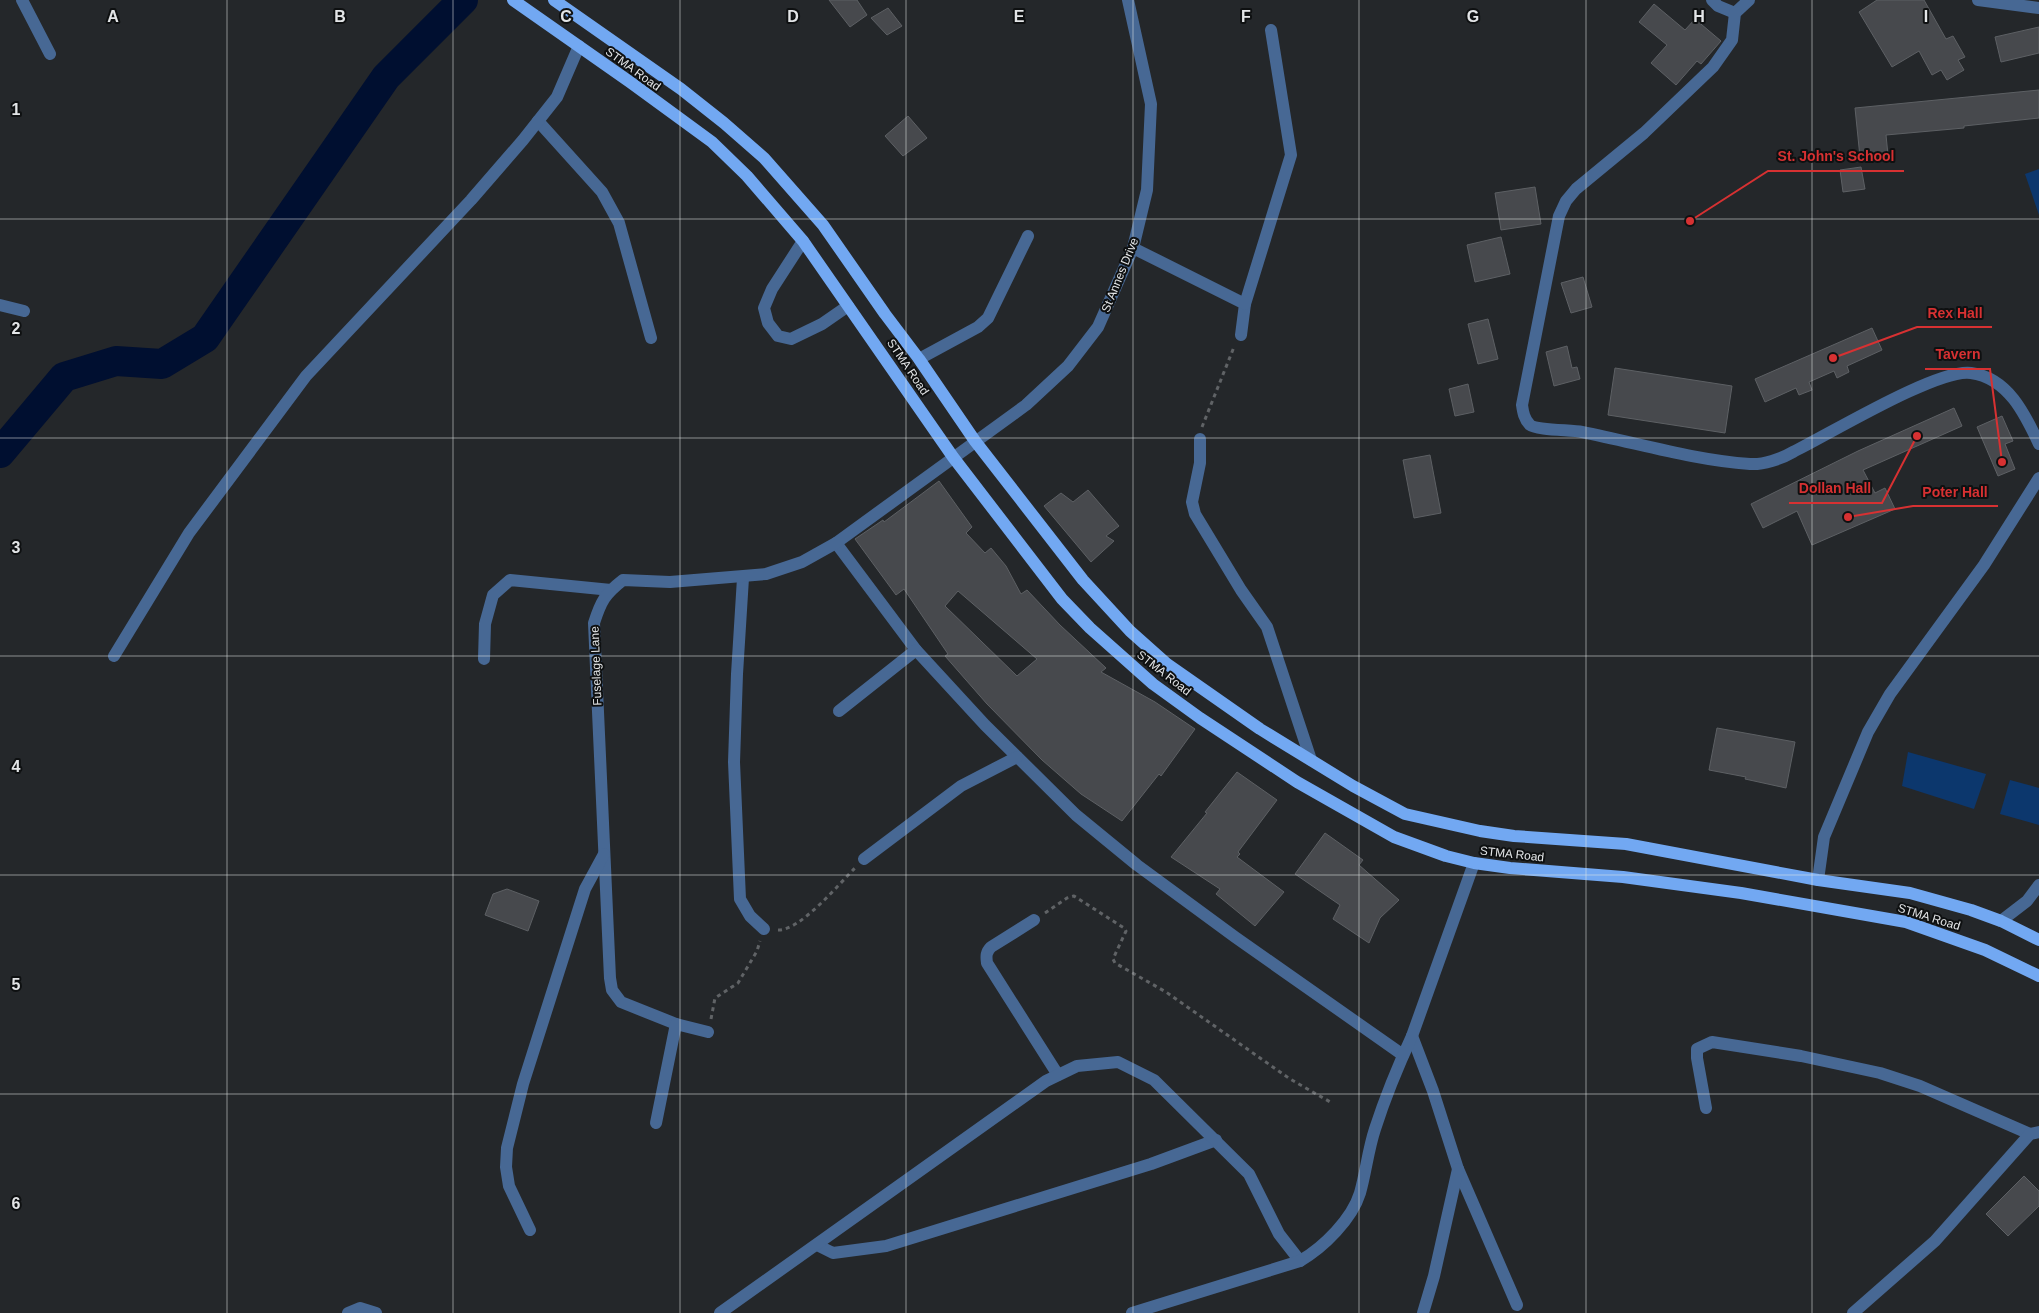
<svg xmlns="http://www.w3.org/2000/svg" width="2039" height="1313" viewBox="0 0 2039 1313" font-family="Arial,sans-serif">
	<style>
		.green { fill: #0c376d }
		.lines { fill: none; stroke-linecap: round; stroke-linejoin: round }
		.river { stroke: #000f30; stroke-width: 30 }
		.building { fill: #47494d; stroke: #5d6064; fill-rule: evenodd }
		.path { stroke: #606366; stroke-width: 3; stroke-dasharray: 4 4; stroke-linecap: butt }
		.minor { stroke: #476894; stroke-width: 12 }
		.major { stroke: #72a8f2; stroke-width: 12 }
		.grid { fill: none; stroke: #e3e5e7; stroke-width: 1; stroke-opacity: 0.55 }
		.labels { text-anchor: middle; dominant-baseline: central; stroke-width: 4; stroke-linejoin: round; paint-order: stroke }
		.street-label { font-size: 12px; fill: #e3e5e7; stroke: #0e1011 }
		.grid-label { font-size: 16px; text-anchor: middle; font-weight: bold; fill: #e3e5e7; stroke: #0e1011; stroke-width: 4; stroke-linejoin: round; paint-order: stroke }
		.leader { fill: none; stroke: #d73132; stroke-width: 2 }
		.callout-dot { fill: #d73132; stroke: #0e1011; stroke-width: 2 }
		.callout-label { font-size: 14px; text-anchor: middle; font-weight: bold; fill: #d73132; stroke: #0e1011; stroke-width: 4; stroke-linejoin: round; paint-order: stroke }
	</style>
	<rect width="100%" height="100%" fill="#24272a"/>
	<g class="green">
		<polygon points="2039,169 2039,215 2025,174"/>
		<polygon points="1908,752 1986,774 1974,809 1902,786"/>
		<polygon points="2010,780 2039,788 2039,825 2000,814"/>
	</g>
	<g class="lines">
		<polyline class="river" points="0,453 64,377 116,361 162,364 205,338 386,77 463,0"/>
	</g>
	<g class="building">
		<polygon points="829,0 857,0 867,15 850,27"/>
		<polygon points="1877,0 1924,0 1946,39 1953,36 1965,57 1958,60 1964,70 1947,80 1941,70 1932,75 1919,51 1892,67 1859,12"/>
		<polygon points="1654,4 1685,30 1695,19 1721,41 1701,64 1697,61 1676,85 1651,63 1667,45 1639,22"/>
		<polygon points="888,8 902,26 887,35 871,18"/>
		<polygon points="2039,27 2039,53 2001,62 1995,37"/>
		<polygon points="2039,90 2039,118 1964,126 1964,128 1886,135 1888,155 1860,157 1855,108"/>
		<polygon points="908,116 927,138 903,156 885,136"/>
		<polygon points="1861,167 1865,189 1843,192 1840,170"/>
		<polygon points="1535,187 1541,224 1501,230 1495,193"/>
		<polygon points="1501,237 1510,274 1475,282 1467,245"/>
		<polygon points="1583,277 1592,307 1571,313 1561,283"/>
		<polygon points="1488,319 1498,359 1478,364 1468,324"/>
		<polygon points="1872,328 1882,350 1847,366 1849,372 1837,378 1834,371 1809,382 1812,390 1799,395 1796,388 1765,402 1755,379"/>
		<polygon points="1567,346 1572,368 1577,367 1580,379 1554,386 1546,352"/>
		<polygon points="1615,368 1732,386 1725,433 1608,415"/>
		<polygon points="1468,384 1474,412 1455,416 1449,389"/>
		<polygon points="1954,408 1962,426 1863,470 1875,493 1885,488 1895,509 1812,545 1797,511 1763,528 1751,504 1858,451"/>
		<polygon points="2002,416 2013,441 2005,444 2015,469 1998,476 1977,427"/>
		<polygon points="1430,455 1441,513 1414,518 1403,460"/>
		<path d="M939 481 972 527 966 533 985 553 991 548 1006 566 1021 594 1027 590 1060 625 1106 668 1101 672 1155 702 1195 729 1161 776 1159 774 1122 821 1081 794 1042 760 987 704 945 656 948 654 904 589 896 595 855 539 883 520 884 522ZM958 591 1037 659 1017 676 945 606Z"/>
		<polygon points="1088,490 1119,526 1106,536 1114,541 1091,562 1044,506 1061,493 1073,502"/>
		<polygon points="1717,728 1795,742 1786,788 1745,779 1746,777 1709,770"/>
		<polygon points="1237,772 1277,800 1238,852 1240,854 1237,857 1284,892 1255,926 1216,894 1220,889 1171,857 1207,813 1205,812"/>
		<polygon points="1325,833 1363,860 1359,865 1399,900 1380,918 1369,943 1333,919 1340,905 1295,874"/>
		<polygon points="507,889 539,901 528,931 485,915 493,894"/>
		<polygon points="2024,1176 2039,1191 2039,1206 2008,1236 1986,1214"/>
	</g>
	<g class="lines">
		<g class="path">
			<polyline points="1202,427 1234,347"/>
			<polyline points="1045,913 1067,898 1074,896 1124,928 1126,931 1113,959 1115,963 1166,992 1290,1079 1332,1103"/>
			<path d="M778 930C800 931 839 884 855 868"/>
			<polyline points="711,1019 715,998 738,983 757,951 760,941"/>
		</g>
		<g class="minor">
			<polyline points="22,0 50,54"/>
			<polyline points="1712,0 1718,6 1735,13"/>
			<path d="M1749 0 1735 13 1732 40 1713 67 1644 133 1576 189 1566 201 1559 216 1522 405C1523 412 1524 419 1530 425 1536 430 1572 430 1582 432 1638 443 1693 460 1750 464 1763 465 1781 459 1793 452 1828 435 1938 368 1971 373 2008 378 2025 414 2039 444"/>
			<polyline points="1978,0 2039,8"/>
			<polyline points="538,121 602,192 619,223 651,338"/>
			<polyline points="803,241 772,289 764,308 768,323 778,336 791,339 822,324 848,306"/>
			<polyline points="1133,248 1245,304 1241,335"/>
			<polyline points="1245,304 1291,155 1271,30"/>
			<polyline points="0,305 24,311"/>
			<polyline points="919,359 978,327 988,318 1028,236"/>
			<polyline points="1200,439 1200,463 1192,502 1195,514 1241,590 1267,627 1311,760"/>
			<polyline points="836,543 916,650 985,725 1076,815 1137,865 1235,937 1403,1055"/>
			<polyline points="743,578 737,674 734,762 740,899 750,916 764,929"/>
			<polyline points="114,656 189,533 306,376 471,200 523,140 557,97 579,46"/>
			<polyline points="484,659 485,624 493,595 510,580 611,590"/>
			<polyline points="839,711 916,650"/>
			<polyline points="864,859 961,786 1017,757"/>
			<polyline points="1818,880 1824,837 1868,732 1890,694 1984,565 2039,478"/>
			<path d="M1034 920 991 947C986 952 986 956 987 963L1058 1075"/>
			<polyline points="2001,921 2027,901 2039,885"/>
			<path d="M708 1032 676 1024 621 1002 612 990 610 978 594 623C601 601 605 594 623 580L670 582 766 574 802 562 836 543 1026 405 1068 366 1098 327 1133 248 1147 190 1151 104 1128 0"/>
			<polyline points="1412,1036 1433,1091 1458,1169 1517,1305"/>
			<polyline points="1706,1108 1697,1058 1697,1049 1712,1042 1801,1056 1880,1073 1920,1086 2030,1134"/>
			<polyline points="656,1123 676,1024"/>
			<polyline points="530,1230 509,1186 506,1167 507,1148 523,1084 585,889 604,854"/>
			<polyline points="817,1245 833,1253 886,1246 1151,1164 1216,1140"/>
			<polyline points="348,1313 360,1308 376,1313"/>
			<polyline points="720,1313 1046,1081 1077,1066 1118,1062 1154,1080 1249,1174 1279,1234 1300,1261"/>
			<path d="M1132 1313 1300 1261C1324 1247 1352 1219 1360 1193 1366 1172 1368 1150 1375 1129 1385 1098 1398 1066 1412 1036L1474 863"/>
			<polyline points="1423,1313 1434,1276 1458,1169"/>
			<polyline points="1853,1313 1935,1241 2030,1134 2039,1132"/>
		</g>
		<g class="major">
			<polyline points="513,0 630,82 712,142 747,176 803,241 953,457 1062,599 1090,628 1153,684 1200,718 1297,782 1394,837 1446,856 1474,863 1510,868 1623,877 1741,893 1906,922 1985,950 2039,976"/>
			<polyline points="554,0 681,89 724,123 764,158 823,225 885,314 919,359 975,441 1083,580 1130,631 1167,664 1260,729 1353,786 1405,814 1480,831 1514,836 1626,844 1818,880 1910,893 1971,910 2001,921 2039,940"/>
		</g>
	</g>
	<path class="grid" d="M227 0V1313M453 0V1313M680 0V1313M906 0V1313M1133 0V1313M1359 0V1313M1586 0V1313M1812 0V1313M0 219H2039M0 438H2039M0 656H2039M0 875H2039M0 1094H2039"/>
	<g class="labels">
		<g class="street-label">
			<text transform="translate(633 69) rotate(36)">STMA Road</text>
			<text transform="translate(1120 275) rotate(-68)">St Annes Drive</text>
			<text transform="translate(908 367) rotate(56)">STMA Road</text>
			<text transform="translate(596 666) rotate(-92)">Fuselage Lane</text>
			<text transform="translate(1164 673) rotate(38)">STMA Road</text>
			<text transform="translate(1512 854) rotate(6)">STMA Road</text>
			<text transform="translate(1929 917) rotate(17)">STMA Road</text>
		</g>
	</g>
	<g class="grid-label">
		<text x="113" y="22">A</text>
		<text x="340" y="22">B</text>
		<text x="566" y="22">C</text>
		<text x="793" y="22">D</text>
		<text x="1019" y="22">E</text>
		<text x="1246" y="22">F</text>
		<text x="1473" y="22">G</text>
		<text x="1699" y="22">H</text>
		<text x="1926" y="22">I</text>
		<text x="16" y="115">1</text>
		<text x="16" y="334">2</text>
		<text x="16" y="553">3</text>
		<text x="16" y="772">4</text>
		<text x="16" y="990">5</text>
		<text x="16" y="1209">6</text>
	</g>
	<path class="leader" d="M1690 221L1768 171H1904M1833 358L1917 327H1992M2002 462L1990 369H1925M1917 436L1882 503H1789M1848 517L1913 506H1998"/>
	<g class="callout-dot">
		<circle cx="1690" cy="221" r="5"/>
		<circle cx="1833" cy="358" r="5"/>
		<circle cx="2002" cy="462" r="5"/>
		<circle cx="1917" cy="436" r="5"/>
		<circle cx="1848" cy="517" r="5"/>
	</g>
	<g class="callout-label">
		<text x="1836" y="161">St. John's School</text>
		<text x="1955" y="318">Rex Hall</text>
		<text x="1958" y="359">Tavern</text>
		<text x="1835" y="493">Dollan Hall</text>
		<text x="1955" y="497">Poter Hall</text>
	</g>
</svg>
